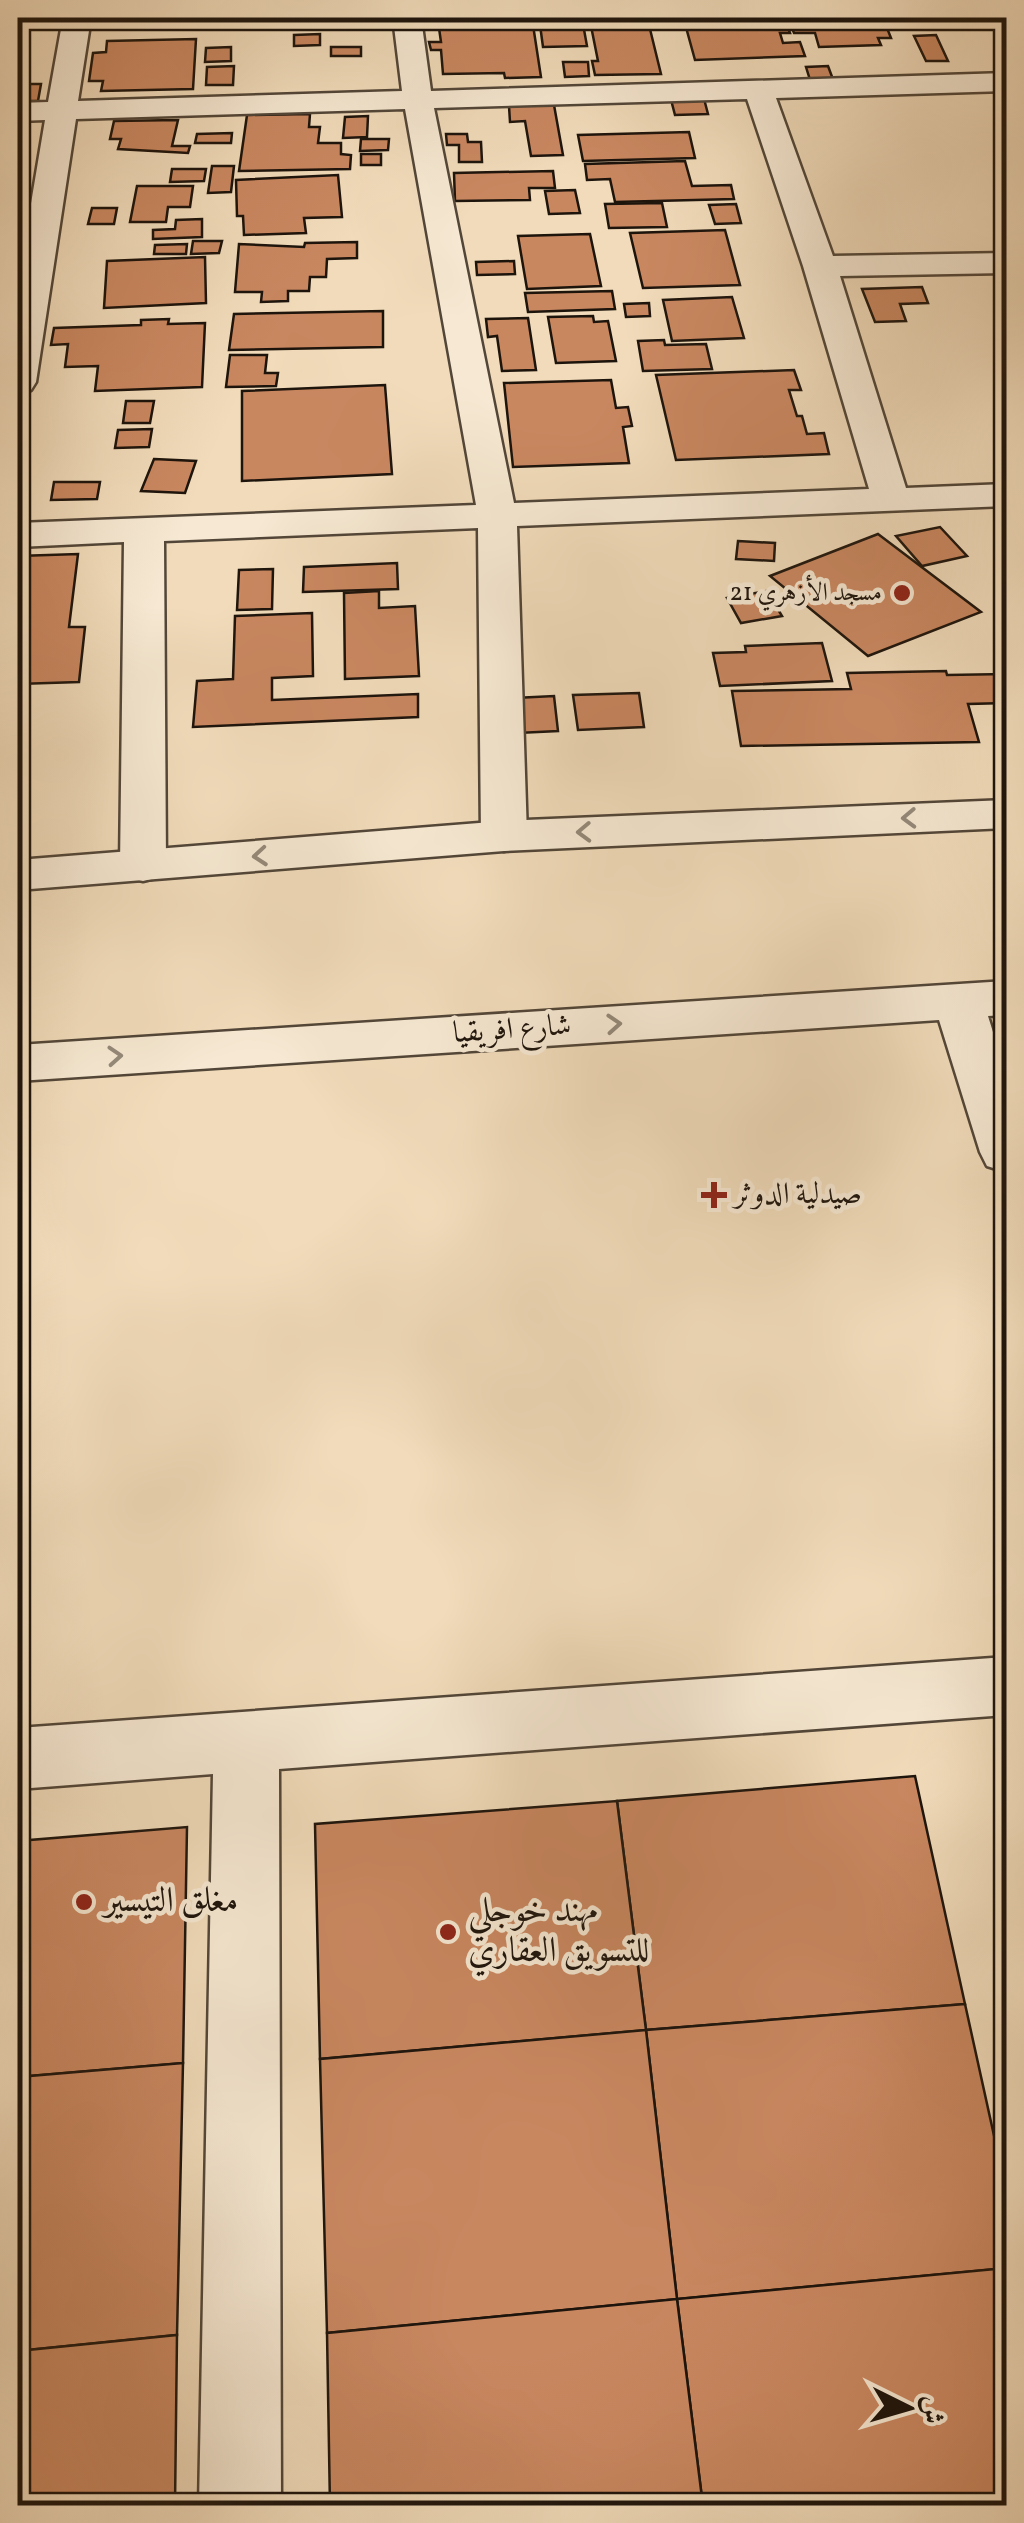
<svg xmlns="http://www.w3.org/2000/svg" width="1024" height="2523" viewBox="0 0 1024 2523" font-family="Vollkorn,Amiri,serif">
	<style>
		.building { fill: #c98760; stroke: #1d140c; stroke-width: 2.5 }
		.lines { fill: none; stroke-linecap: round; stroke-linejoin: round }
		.minor-casing { stroke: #524638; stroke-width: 5 }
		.tertiary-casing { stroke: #524638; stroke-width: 5 }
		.minor { fill: #f6e8d2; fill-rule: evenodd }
		.tertiary { fill: #f6e8d2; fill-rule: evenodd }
		.oneway { stroke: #948979 }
		.poi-dot { fill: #8f2418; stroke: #f6e8d2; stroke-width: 4 }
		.labels { text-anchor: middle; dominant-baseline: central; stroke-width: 9; stroke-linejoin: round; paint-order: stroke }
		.far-poi-label { font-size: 25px; fill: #1d140c; stroke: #f6e8d2; text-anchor: end }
		.street-label { font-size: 30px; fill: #1d140c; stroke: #f6e8d2 }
		.poi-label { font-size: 30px; fill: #1d140c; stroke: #f6e8d2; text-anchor: start }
		.near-poi-label { font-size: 35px; fill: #1d140c; stroke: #f6e8d2; text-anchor: start }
	</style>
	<rect width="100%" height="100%" fill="#f1dbba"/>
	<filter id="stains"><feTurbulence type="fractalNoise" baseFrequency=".002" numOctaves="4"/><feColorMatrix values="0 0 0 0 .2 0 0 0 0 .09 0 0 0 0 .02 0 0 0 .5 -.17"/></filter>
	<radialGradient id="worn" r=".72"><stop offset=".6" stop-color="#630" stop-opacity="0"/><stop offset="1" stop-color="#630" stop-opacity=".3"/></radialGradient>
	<g class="building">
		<polygon points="135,18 163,18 162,27 134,28"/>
		<polygon points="774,18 776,22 786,22 790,33 780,33 783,43 800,42 805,56 695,60 684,20"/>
		<polygon points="788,18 883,18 891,38 878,38 881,45 819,47 815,33 794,33"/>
		<polygon points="583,24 587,46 543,47 540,25"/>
		<polygon points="533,25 541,77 505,78 504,73 443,74 441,50 431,50 429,42 441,42 439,28"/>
		<polygon points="649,25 661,74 595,75 592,61 598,61 591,26"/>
		<polygon points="320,34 320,45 294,46 294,35"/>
		<polygon points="936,35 948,61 926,61 914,36"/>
		<polygon points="196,39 193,89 101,91 103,81 89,81 93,53 106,52 107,41"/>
		<polygon points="231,47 231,61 205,62 206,48"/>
		<rect x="331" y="47" width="30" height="9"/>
		<polygon points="563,62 588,62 589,76 565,77"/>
		<polygon points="234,66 233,85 206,85 207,67"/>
		<polygon points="828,66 834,82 811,83 806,67"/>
		<polygon points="26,84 41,84 38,101 22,101"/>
		<polygon points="703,95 708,114 675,115 670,96"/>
		<polygon points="554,105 563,155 531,156 525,121 510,122 509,106"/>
		<polygon points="310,114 309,127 320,127 318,143 341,143 341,154 351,155 350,169 239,171 247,115"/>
		<polygon points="368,116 367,137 343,138 345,117"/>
		<polygon points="178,120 172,146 190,146 188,153 118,149 121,139 110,139 114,121"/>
		<polygon points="689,132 695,158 583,161 578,135"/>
		<polygon points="232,133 231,143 195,143 197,134"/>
		<polygon points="446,134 467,134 468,142 481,142 482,162 459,162 459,145 447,145"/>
		<polygon points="361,139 389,139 388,150 360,151"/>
		<rect x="361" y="154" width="20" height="11"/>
		<polygon points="685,161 692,186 731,185 734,199 615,202 610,179 587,180 585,164"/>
		<polygon points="212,166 234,166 231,192 208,193"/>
		<polygon points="172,169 206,169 204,181 170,182"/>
		<polygon points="553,171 555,188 529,188 530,200 455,201 454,173"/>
		<polygon points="338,175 342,217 304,218 306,233 244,235 243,216 237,216 236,180"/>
		<polygon points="137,186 193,186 190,207 168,207 166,222 130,222"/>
		<polygon points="575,190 580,213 549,214 545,191"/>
		<polygon points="662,203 667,227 609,228 605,204"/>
		<polygon points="736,204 741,223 715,224 709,205"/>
		<polygon points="92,208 117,208 114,224 88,224"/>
		<polygon points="202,219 202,237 153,239 153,230 175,229 176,220"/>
		<polygon points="725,230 740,285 643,288 630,233"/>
		<polygon points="590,234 601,286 527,289 518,236"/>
		<polygon points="193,241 222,241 219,253 191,254"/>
		<polygon points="357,242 357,258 327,259 326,277 310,277 309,291 288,291 288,301 261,302 262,292 235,292 239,244 304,247 305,243"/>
		<polygon points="187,244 186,254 154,254 155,245"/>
		<polygon points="205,257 206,303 104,308 107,261"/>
		<polygon points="514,261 515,274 477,275 476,262"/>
		<polygon points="922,287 928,303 900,304 906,321 875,322 862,289"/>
		<polygon points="612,291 615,309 528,312 525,293"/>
		<polygon points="732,297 744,338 672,341 663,300"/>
		<polygon points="649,303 650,316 626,317 624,304"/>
		<polygon points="383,311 383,347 229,350 234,314"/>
		<polygon points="593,316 594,322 608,321 616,361 556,363 548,317"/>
		<polygon points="528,318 536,370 502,371 497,336 488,337 486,319"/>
		<polygon points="169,319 168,324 205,323 202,387 95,391 98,366 65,367 68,344 51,345 54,328 141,325 141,320"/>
		<polygon points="664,340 665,345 706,344 712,369 643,371 638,341"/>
		<polygon points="230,355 267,355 265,373 278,373 276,386 226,387"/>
		<polygon points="794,370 801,390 789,390 797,416 802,416 807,434 824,433 829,454 676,460 656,375"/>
		<polygon points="611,380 616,408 628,407 632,426 623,427 629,463 513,467 504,383"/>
		<polygon points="385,385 392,474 242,481 242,391"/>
		<polygon points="126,401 154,401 150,423 123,423"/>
		<polygon points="152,429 149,447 115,448 118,430"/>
		<polygon points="154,459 196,461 185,493 141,491"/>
		<polygon points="54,482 100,482 97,499 51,500"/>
		<polygon points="940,527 967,556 922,566 896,536"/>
		<polygon points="878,534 981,612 868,656 770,576"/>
		<polygon points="738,541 775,543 774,561 736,559"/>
		<polygon points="78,554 69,627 85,627 79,682 18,684 18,556"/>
		<polygon points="397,563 398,589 303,592 304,567"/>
		<polygon points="273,569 272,609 237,610 239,570"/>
		<polygon points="379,591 379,608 415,606 419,676 345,679 344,593"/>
		<polygon points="767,591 782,616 741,623 727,598"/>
		<polygon points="312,613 313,676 272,678 272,700 418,694 418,717 193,727 197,681 233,679 235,616"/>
		<polygon points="822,643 832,681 720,686 713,653 746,652 745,646"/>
		<polygon points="946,671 947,675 1006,674 1006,703 968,704 979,742 741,746 732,691 851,689 847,673"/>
		<polygon points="639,693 644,727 578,730 573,695"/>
		<polygon points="554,696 558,731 518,733 515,698"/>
		<polygon points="915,1776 965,2004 646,2030 617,1801"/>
		<polygon points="617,1801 646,2030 320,2059 315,1824"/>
		<polygon points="187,1827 183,2063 18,2077 18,1841"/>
		<polygon points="965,2004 1006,2190 1006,2268 677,2299 646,2030"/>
		<polygon points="646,2030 677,2299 327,2333 320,2059"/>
		<polygon points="183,2063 177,2335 18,2351 18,2077"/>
		<polygon points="1006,2268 1006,2506 703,2506 677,2299"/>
		<polygon points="677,2299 703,2506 330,2506 327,2333"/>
		<polygon points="177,2335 175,2506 18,2506 18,2351"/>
	</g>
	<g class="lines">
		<g class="minor-casing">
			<g id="minor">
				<path d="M63 18H91L78 101 402 91 393 18H421L431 91 1006 73V91L776 98 833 256 1006 253V273L840 276 906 488 1006 484V506L517 526 527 836 520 846 504 851 488 846 481 836 478 528 164 541 166 866 159 877 143 881 127 877 120 866 124 542 18 547V523L476 505 405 109 76 119 36 382 31 390 18 393V281L45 120 18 121V103L48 102ZM747 99 803 266 869 489 514 503 434 108Z"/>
				<polygon points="1006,1657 1006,1715 279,1769 281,2506 199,2506 213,1774 18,1789 18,1728"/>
			</g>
		</g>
		<g class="tertiary-casing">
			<g id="tertiary">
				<polygon points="1006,800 1006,828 504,851 18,890 18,860 504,821"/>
				<polygon points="1006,981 1006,1015 988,1016 1006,1074 1006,1172 987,1166 980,1152 939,1020 18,1081 18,1045"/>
			</g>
		</g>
		<use href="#minor" class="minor"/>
		<use href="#tertiary" class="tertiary"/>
	</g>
	<defs><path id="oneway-chevron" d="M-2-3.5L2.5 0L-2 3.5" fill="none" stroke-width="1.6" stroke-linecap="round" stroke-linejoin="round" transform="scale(2.5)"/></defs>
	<g class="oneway">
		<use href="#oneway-chevron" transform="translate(909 818) rotate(178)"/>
		<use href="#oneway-chevron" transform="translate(584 832) rotate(178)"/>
		<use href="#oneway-chevron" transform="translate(260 856) rotate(175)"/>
		<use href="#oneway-chevron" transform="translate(614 1024) rotate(-4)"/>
		<use href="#oneway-chevron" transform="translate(115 1056) rotate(-4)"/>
	</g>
	<g class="poi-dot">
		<circle cx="902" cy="593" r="10"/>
		<path d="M709 1180h10v10h10v10h-10v10h-10v-10h-10v-10h10z"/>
		<circle cx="84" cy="1902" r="10"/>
		<circle cx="448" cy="1932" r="10"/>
	</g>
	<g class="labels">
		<g class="far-poi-label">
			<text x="882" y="593">مسجد الأزهري 21</text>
		</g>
		<g class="street-label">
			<text transform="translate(512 1030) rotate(-4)">شارع افريقيا</text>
		</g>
		<g class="poi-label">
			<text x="734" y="1195">صيدلية الدوثر</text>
		</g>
		<g class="near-poi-label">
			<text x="104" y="1902">مغلق التيسير</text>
			<text x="468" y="1912">مهند خوجلي<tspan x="468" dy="40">للتسويق العقاري</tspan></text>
		</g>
	</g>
	<rect width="1024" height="2523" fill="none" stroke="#f1dbba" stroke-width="60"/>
	<rect x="20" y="20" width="984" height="2483" fill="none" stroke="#1d140c" stroke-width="5"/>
	<rect x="30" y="30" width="964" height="2463" fill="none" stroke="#1d140c" stroke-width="2.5"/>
	<g transform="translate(909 2408) rotate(95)" stroke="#f6e8d2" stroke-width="8" paint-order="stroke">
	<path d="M0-8L18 38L0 25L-18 38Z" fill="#1d140c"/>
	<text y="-15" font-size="28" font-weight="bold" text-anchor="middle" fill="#1d140c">ش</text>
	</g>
	<rect width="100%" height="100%" filter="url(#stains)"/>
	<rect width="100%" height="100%" fill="url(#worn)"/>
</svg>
